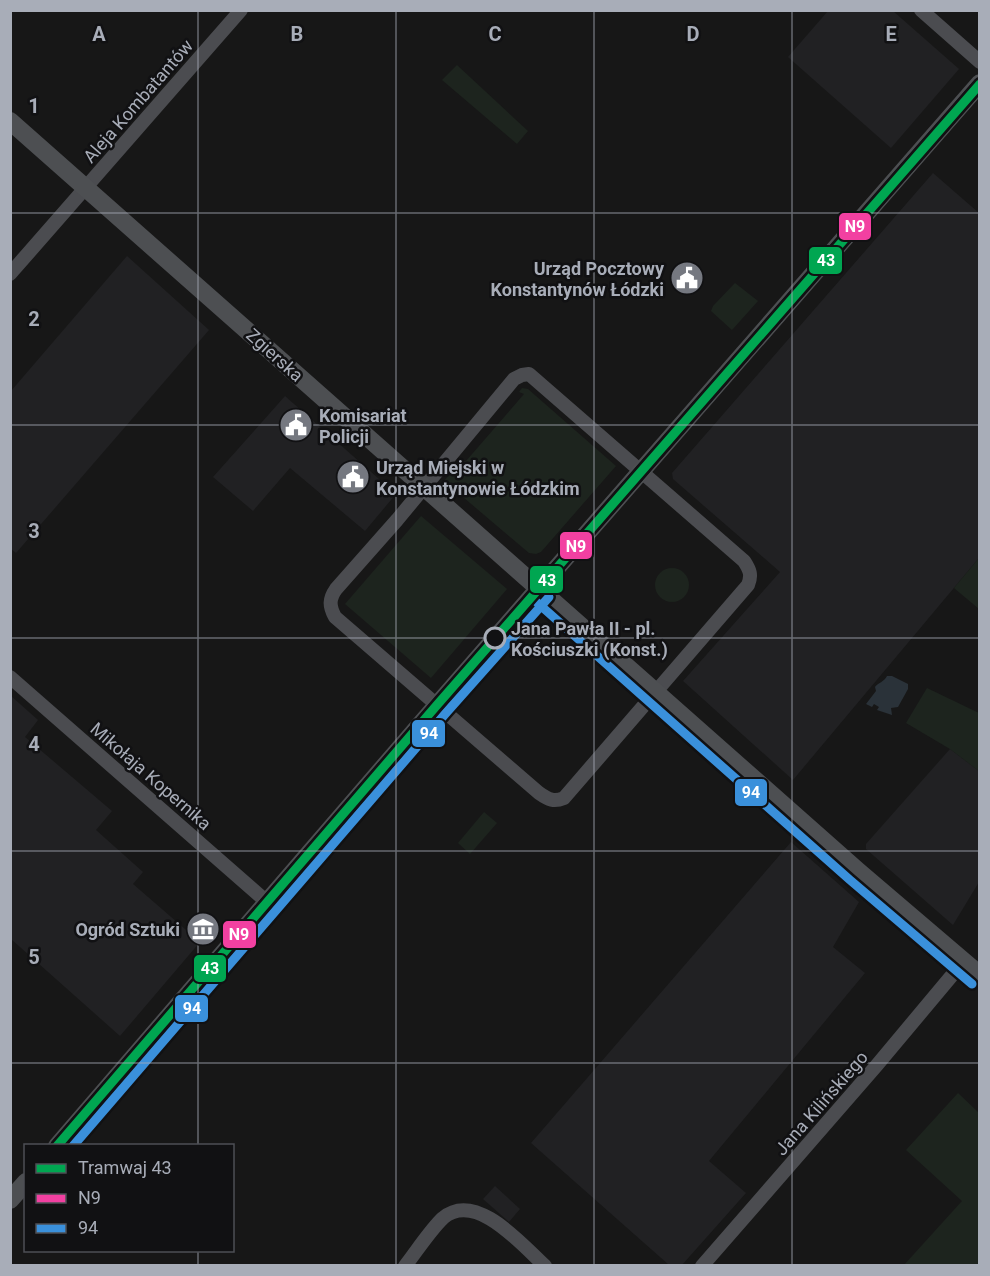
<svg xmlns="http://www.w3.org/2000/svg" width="990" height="1276" viewBox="0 0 990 1276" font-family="Roboto,sans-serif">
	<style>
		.built { fill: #212123 }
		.green { fill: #1d241e }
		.water { fill: #2a3239 }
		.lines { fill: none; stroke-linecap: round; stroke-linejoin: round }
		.minor { stroke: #4b4c50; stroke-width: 14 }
		.major { stroke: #4d4f52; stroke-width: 18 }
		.bus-1-casing { stroke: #111113; stroke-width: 14 }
		.bus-2-casing { stroke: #111113; stroke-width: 14 }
		.bus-1 { stroke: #f240a1; stroke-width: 9 }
		.bus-2 { stroke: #3a90db; stroke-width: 9 }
		.tram-1-casing { stroke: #111113; stroke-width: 14 }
		.tram-1 { stroke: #00a651; stroke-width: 9 }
		.grid { fill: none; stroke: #a8adb8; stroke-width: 1.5; stroke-opacity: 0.55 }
		.stop-dot { fill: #111113; stroke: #a8adb8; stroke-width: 3 }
		.labels { text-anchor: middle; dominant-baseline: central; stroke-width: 5; stroke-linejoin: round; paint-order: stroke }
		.street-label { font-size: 18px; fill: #a8adb8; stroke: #111113 }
		.poi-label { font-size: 18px; font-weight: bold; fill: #a8adb8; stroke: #111113; text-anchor: end }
		.stop-label { font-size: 18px; font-weight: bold; fill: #a8adb8; stroke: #111113; text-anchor: start }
		.grid-label { font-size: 20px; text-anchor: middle; font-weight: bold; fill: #a8adb8; stroke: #111113; stroke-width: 5; stroke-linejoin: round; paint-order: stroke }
		.line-badge { stroke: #111113; stroke-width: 2 }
		.badge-label { font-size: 16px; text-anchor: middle; font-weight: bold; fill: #fff }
	</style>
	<rect width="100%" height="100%" fill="#171717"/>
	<g class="built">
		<polygon points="828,11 893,11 959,69 891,148 788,57"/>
		<polygon points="933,173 979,213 979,558 793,780 683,681 780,572 673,479 672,473"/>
		<polygon points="127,256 209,330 16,553 10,548 11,391"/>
		<polygon points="285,396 396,494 365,531 290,468 253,511 213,477"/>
		<polygon points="11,696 38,720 25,737 112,811 96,830 143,872 133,884 200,942 120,1036 11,939"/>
		<polygon points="950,749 979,771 979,882 953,925 866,849 866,844"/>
		<polygon points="791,842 859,902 833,947 865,973 709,1161 746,1193 682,1265 669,1265 531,1143"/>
		<polygon points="495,1186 520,1209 509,1222 483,1199"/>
	</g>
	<g class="green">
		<polygon points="457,65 528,131 517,144 442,80"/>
		<polygon points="735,283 758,301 732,330 711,311 713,306"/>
		<polygon points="522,388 528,389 616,466 541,552 536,554 529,553 444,481 461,461 466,461 524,394 519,392"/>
		<polygon points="421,516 507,589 431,678 345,604"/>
		<polygon points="979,558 979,609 954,588"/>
		<circle cx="672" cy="585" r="17"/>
		<polygon points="927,688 979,713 979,771 950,749 906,723"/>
		<polygon points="484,812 497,823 470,854 458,843"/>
		<polygon points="958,1093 979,1113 979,1265 904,1265 962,1201 906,1150"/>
	</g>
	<path class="water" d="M887 676H892L908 684V689L898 707 891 708 892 715 877 710 879 707 874 704 872 707 866 704 876 691 875 687C879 682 884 682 887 676Z"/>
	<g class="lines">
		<g class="minor">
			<polyline points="921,10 980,62"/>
			<polyline points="10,274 241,10"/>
			<path d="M529 374 744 561C750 570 752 575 748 585L564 798C554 802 549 800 539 793L335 617C329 606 329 599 336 589L397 520 514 379 522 375Z"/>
			<polyline points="10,677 267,902"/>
			<path d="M405 1266C416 1252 431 1229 443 1218 476 1190 522 1245 545 1266"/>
			<polyline points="702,1266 877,1065 964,961"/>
		</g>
		<g class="major">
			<polyline points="10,121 858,871 980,975"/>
			<polyline points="57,1146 437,705 980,83"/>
			<polyline points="10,1200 26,1182"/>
		</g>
		<g class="bus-1-casing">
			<polyline id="bus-1" points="57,1146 437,705 980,84"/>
		</g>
		<g class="bus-2-casing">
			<g id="bus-2">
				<polyline points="532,598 850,880 972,984"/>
				<polyline points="73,1146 446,713 549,597"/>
			</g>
		</g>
		<use href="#bus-1" class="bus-1"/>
		<use href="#bus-2" class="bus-2"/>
		<g class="tram-1-casing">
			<polyline id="tram-1" points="57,1146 437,705 980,84"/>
		</g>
		<use href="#tram-1" class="tram-1"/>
	</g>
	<path class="grid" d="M198 10V1146M396 10V1266M594 10V1266M792 10V1266M10 213H980M10 425H980M10 638H980M10 851H980M10 1063H980M198 1250V1266"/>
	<defs>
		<g id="civic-disc" transform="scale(1.725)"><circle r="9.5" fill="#757880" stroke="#111113"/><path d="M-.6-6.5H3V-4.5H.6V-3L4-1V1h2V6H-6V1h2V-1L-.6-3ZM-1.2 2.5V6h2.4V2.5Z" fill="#fff"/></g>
		<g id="museum-disc" transform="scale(1.725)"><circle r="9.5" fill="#757880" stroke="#111113"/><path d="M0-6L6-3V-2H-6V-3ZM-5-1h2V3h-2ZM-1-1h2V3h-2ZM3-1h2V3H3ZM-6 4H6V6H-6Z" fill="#fff"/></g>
	</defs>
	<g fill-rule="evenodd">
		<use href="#civic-disc" x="687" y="278"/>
		<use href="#civic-disc" x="296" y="425"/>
		<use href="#civic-disc" x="353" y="477"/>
		<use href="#museum-disc" x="203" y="929"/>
	</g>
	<circle class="stop-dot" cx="495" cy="638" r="10"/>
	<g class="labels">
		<g class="street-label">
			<text transform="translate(138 101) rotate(-49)">Aleja Kombatantów</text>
			<text transform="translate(275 355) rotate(42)">Zgierska</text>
			<text transform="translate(151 776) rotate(41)">Mikołaja Kopernika</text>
			<text transform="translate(821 1103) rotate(-49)">Jana Kilińskiego</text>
		</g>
		<g class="poi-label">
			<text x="664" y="268">Urząd Pocztowy<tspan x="664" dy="21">Konstantynów Łódzki</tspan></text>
			<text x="319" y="415" text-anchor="start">Komisariat<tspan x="319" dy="21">Policji</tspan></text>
			<text x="376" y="467" text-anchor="start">Urząd Miejski w<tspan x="376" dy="21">Konstantynowie Łódzkim</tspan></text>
			<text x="180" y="929">Ogród Sztuki</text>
		</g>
		<g class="stop-label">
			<text x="511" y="628">Jana Pawła II - pl.<tspan x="511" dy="21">Kościuszki (Konst.)</tspan></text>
		</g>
	</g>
	<g class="grid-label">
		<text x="99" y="41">A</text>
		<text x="297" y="41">B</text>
		<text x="495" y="41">C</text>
		<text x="693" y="41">D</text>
		<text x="891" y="41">E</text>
		<text x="34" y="113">1</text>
		<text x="34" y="326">2</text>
		<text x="34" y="538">3</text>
		<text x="34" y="751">4</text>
		<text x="34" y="964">5</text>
	</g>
	<g class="line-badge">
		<rect x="838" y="212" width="34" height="29" rx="6" fill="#f240a1"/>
		<rect x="808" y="246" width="35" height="29" rx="6" fill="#00a651"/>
		<rect x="559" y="531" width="34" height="29" rx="6" fill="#f240a1"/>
		<rect x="529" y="565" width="35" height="29" rx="6" fill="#00a651"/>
		<rect x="411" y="719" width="35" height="29" rx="6" fill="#3a90db"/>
		<rect x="734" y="778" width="34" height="29" rx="6" fill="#3a90db"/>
		<rect x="222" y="920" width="35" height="29" rx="6" fill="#f240a1"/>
		<rect x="193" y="954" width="34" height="29" rx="6" fill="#00a651"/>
		<rect x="174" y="994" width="35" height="29" rx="6" fill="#3a90db"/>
	</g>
	<g class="badge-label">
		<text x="855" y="232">N9</text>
		<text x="826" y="266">43</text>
		<text x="576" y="552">N9</text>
		<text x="547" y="586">43</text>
		<text x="429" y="739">94</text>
		<text x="751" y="798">94</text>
		<text x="239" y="940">N9</text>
		<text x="210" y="974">43</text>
		<text x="192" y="1014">94</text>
	</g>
	<rect width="990" height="1276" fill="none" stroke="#a8adb8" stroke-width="24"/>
	<rect x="24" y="1144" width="210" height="108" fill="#111113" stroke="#4d4f55" stroke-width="1.5"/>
	<rect x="36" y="1164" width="30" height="9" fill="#00a651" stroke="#4d4f55" stroke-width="1.5"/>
	<text x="78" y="1174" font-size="18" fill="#a8adb8">Tramwaj 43</text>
	<rect x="36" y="1194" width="30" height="9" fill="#f240a1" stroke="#4d4f55" stroke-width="1.5"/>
	<text x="78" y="1204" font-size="18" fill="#a8adb8">N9</text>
	<rect x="36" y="1224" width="30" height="9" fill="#3a90db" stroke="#4d4f55" stroke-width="1.5"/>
	<text x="78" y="1234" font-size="18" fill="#a8adb8">94</text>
</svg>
